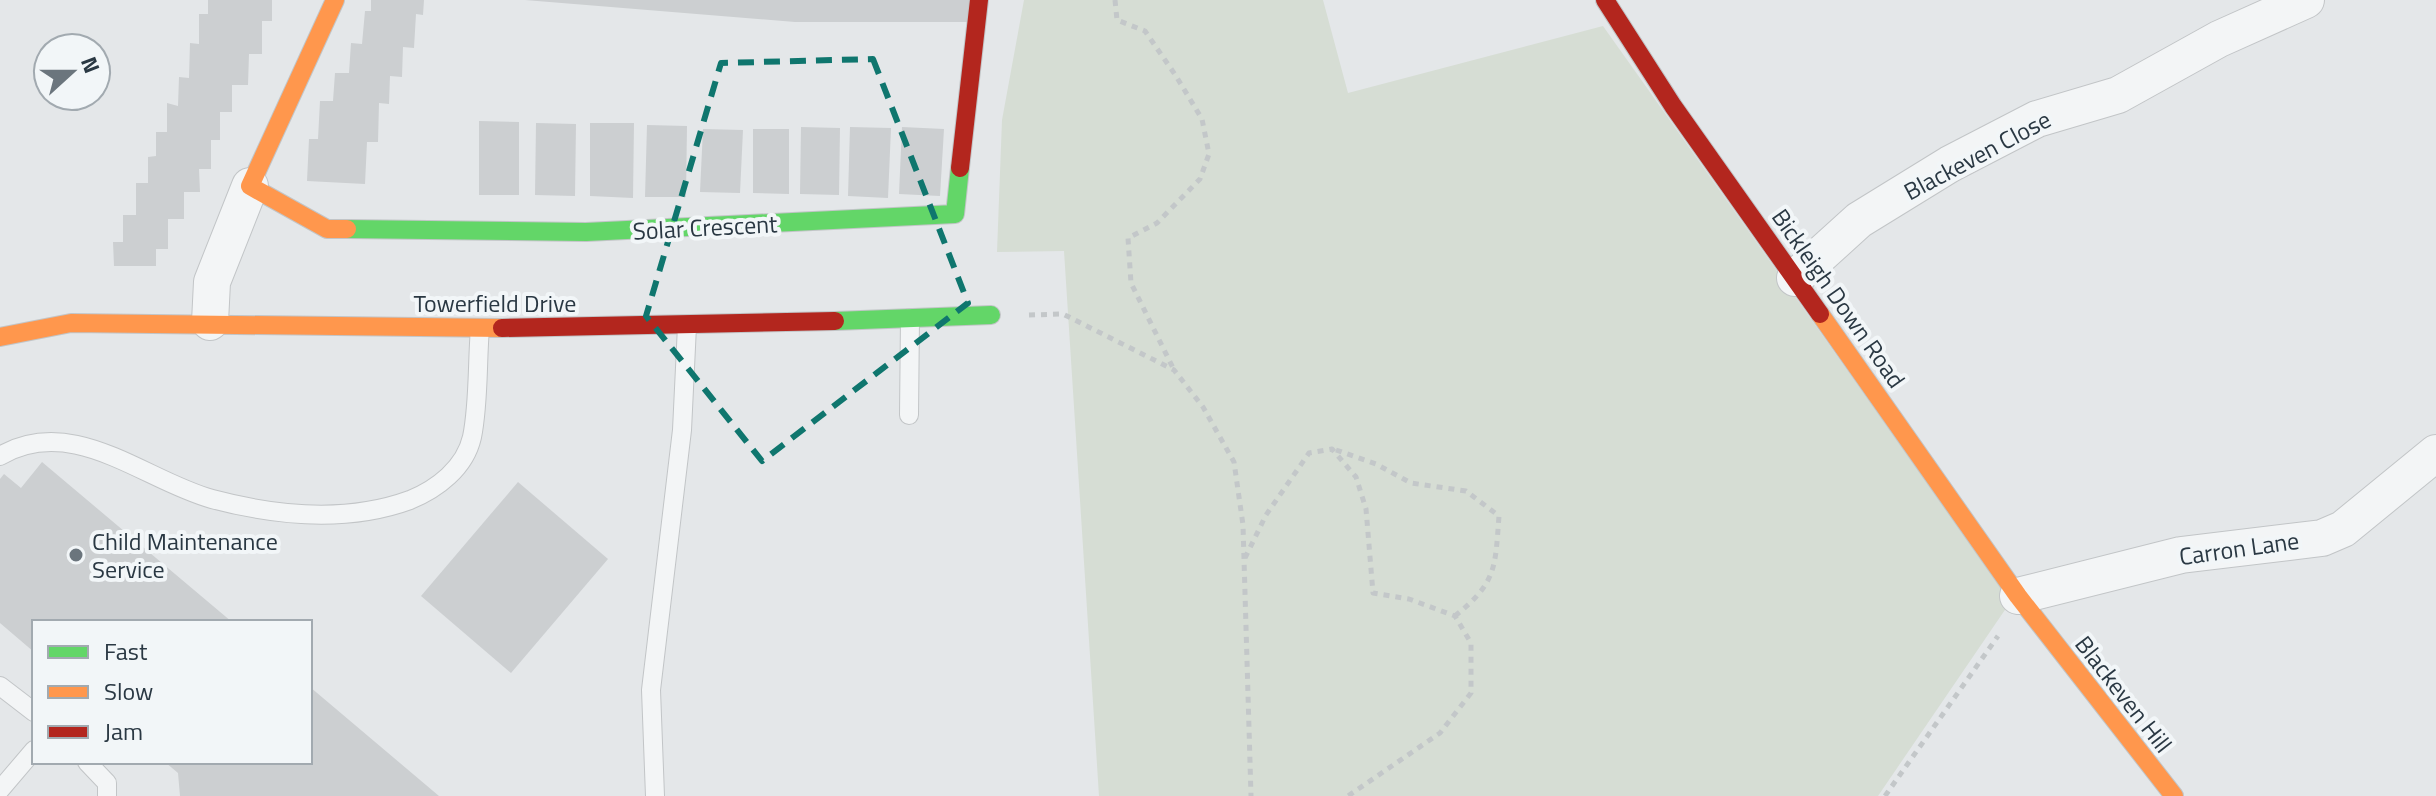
<svg xmlns="http://www.w3.org/2000/svg" width="2436" height="796" viewBox="0 0 2436 796" font-family="'Titillium Web',sans-serif">
	<style>
		.green { fill: #d6ddd4 }
		.building { fill: #cccfd1 }
		.lines { fill: none; stroke-linecap: round; stroke-linejoin: round }
		.lane-casing { stroke: #c2c5c7; stroke-width: 20 }
		.street-casing { stroke: #c2c5c7; stroke-width: 38 }
		.fast-casing { stroke: #c2c5c7; stroke-width: 20 }
		.slow-casing { stroke: #c2c5c7; stroke-width: 20 }
		.jam-casing { stroke: #c2c5c7; stroke-width: 20 }
		.path { stroke: #c3c7c9; stroke-width: 5; stroke-dasharray: 6 6; stroke-linecap: butt }
		.lane { stroke: #f3f5f6; stroke-width: 18 }
		.street { stroke: #f3f5f6; stroke-width: 36 }
		.fast { stroke: #63d668; stroke-width: 18 }
		.slow { stroke: #ff974d; stroke-width: 18 }
		.jam { stroke: #b3261e; stroke-width: 18 }
		.marked { fill: none; stroke: #0f766e; stroke-width: 6; stroke-dasharray: 16 10; stroke-linejoin: round }
		.poi-dot { fill: #6b757d; stroke: #f2f6f8; stroke-width: 3 }
		.labels { text-anchor: middle; dominant-baseline: central; stroke-width: 8; stroke-linejoin: round; paint-order: stroke }
		.street-label { font-size: 24px; fill: #2a3843; stroke: #f2f6f8 }
		.poi-label { font-size: 24px; fill: #2a3843; stroke: #f2f6f8; text-anchor: start }
	</style>
	<rect width="100%" height="100%" fill="#e4e7e9"/>
	<polygon class="green" points="1024,0 1323,0 1348,93 1603,26 2011,601 1878,796 1099,796 1064,251 997,252 1002,120"/>
	<g class="building">
		<polygon points="208,0 272,0 272,21 262,21 262,54 249,54 248,85 232,85 232,112 220,112 220,140 211,140 211,169 199,169 200,192 184,192 184,219 168,219 168,249 156,249 156,266 114,266 113,242 123,242 123,215 136,215 136,183 148,183 148,157 156,156 156,132 167,132 167,103 178,106 179,77 189,78 190,43 199,44 199,14 208,14"/>
		<polygon points="371,0 424,0 423,15 416,14 414,48 403,47 402,77 390,76 389,104 379,103 378,142 367,142 365,184 307,181 309,139 318,139 320,101 333,101 335,73 349,73 351,43 362,44 365,11 371,11"/>
		<polygon points="525,0 972,0 972,22 795,22"/>
		<polygon points="479,121 519,122 519,195 479,195"/>
		<polygon points="536,123 576,124 575,196 535,195"/>
		<polygon points="590,123 634,123 633,198 590,196"/>
		<polygon points="647,125 687,126 686,197 645,197"/>
		<polygon points="801,127 840,128 839,195 800,194"/>
		<polygon points="850,127 891,128 888,198 848,196"/>
		<polygon points="902,127 944,129 940,196 899,194"/>
		<polygon points="703,129 743,130 740,193 700,192"/>
		<polygon points="753,129 789,129 789,194 753,193"/>
		<polygon points="42,462 232,622 34,622 34,652 0,623 0,479 4,474 21,488"/>
		<polygon points="518,482 608,559 511,673 421,596"/>
		<polygon points="310,687 439,796 180,796 178,773 165,762 310,762"/>
	</g>
	<g class="lines">
		<g class="lane-casing">
			<g id="lane">
				<polyline points="909,415 910,318"/>
				<path d="M0 456C73 413 145 481 212 499 276 516 347 523 410 500 437 489 465 468 472 437 479 403 477 363 480 328"/>
				<polyline points="0,686 34,712"/>
				<polyline points="87,762 107,783 107,796"/>
				<polyline points="0,790 34,750"/>
				<polyline points="655,796 651,690 682,430 687,326"/>
			</g>
		</g>
		<g class="street-casing">
			<g id="street">
				<polyline points="1795,278 1859,220 1950,164 2037,119 2118,95 2219,39 2306,0"/>
				<polyline points="210,322 212,282 250,186"/>
				<polyline points="2018,596 2181,555 2322,538 2343,529 2436,453"/>
			</g>
		</g>
		<g class="fast-casing">
			<g id="fast">
				<polyline points="347,229 586,232 955,214 960,168"/>
				<polyline points="835,321 991,315"/>
			</g>
		</g>
		<g class="slow-casing">
			<g id="slow">
				<polyline points="335,0 250,186 327,229 347,229"/>
				<polyline points="1820,314 2018,596 2174,796"/>
				<polyline points="0,337 71,323 502,328"/>
			</g>
		</g>
		<g class="jam-casing">
			<g id="jam">
				<polyline points="1605,0 1673,106 1820,314"/>
				<polyline points="960,168 979,0"/>
				<polyline points="502,328 835,321"/>
			</g>
		</g>
		<g class="path">
			<polyline points="1115,0 1117,20 1145,31 1176,76 1202,119 1209,154 1200,179 1157,223 1128,238 1131,283 1173,368"/>
			<polyline points="1029,315 1063,314 1174,370 1203,407 1234,462 1243,525 1251,796"/>
			<path d="M1336 450 1376 464 1411 483 1466 491 1499 516C1495 568 1497 582 1455 616"/>
			<polyline points="1245,558 1266,515 1309,453 1332,449 1356,477 1366,509 1373,593 1409,599 1455,616 1471,643 1471,693 1440,733 1348,796"/>
			<polyline points="1885,796 1998,636"/>
		</g>
		<use href="#lane" class="lane"/>
		<use href="#street" class="street"/>
		<use href="#fast" class="fast"/>
		<use href="#slow" class="slow"/>
		<use href="#jam" class="jam"/>
	</g>
	<path class="marked" d="M873 59 968 303 762 461 646 316 721 63Z"/>
	<circle class="poi-dot" cx="76" cy="555" r="8"/>
	<g class="labels">
		<g class="street-label">
			<text transform="translate(1977 155) rotate(-28)">Blackeven Close</text>
			<text transform="translate(705 227) rotate(-3)">Solar Crescent</text>
			<text transform="translate(1839 298) rotate(55)">Bickleigh Down Road</text>
			<text x="495" y="303">Towerfield Drive</text>
			<text transform="translate(2239 548) rotate(-8)">Carron Lane</text>
			<text transform="translate(2124 694) rotate(52)">Blackeven Hill</text>
		</g>
		<g class="poi-label">
			<text x="92" y="541">Child Maintenance<tspan x="92" dy="28">Service</tspan></text>
		</g>
	</g>
	<rect x="32" y="620" width="280" height="144" fill="#f2f6f8" stroke="#a2aab0" stroke-width="2"/>
	<rect x="48" y="646" width="40" height="12" fill="#63d668" stroke="#a2aab0" stroke-width="2"/>
	<text x="104" y="660" font-size="24" fill="#2a3843">Fast</text>
	<rect x="48" y="686" width="40" height="12" fill="#ff974d" stroke="#a2aab0" stroke-width="2"/>
	<text x="104" y="700" font-size="24" fill="#2a3843">Slow</text>
	<rect x="48" y="726" width="40" height="12" fill="#b3261e" stroke="#a2aab0" stroke-width="2"/>
	<text x="104" y="740" font-size="24" fill="#2a3843">Jam</text>
	<g transform="translate(72 72) rotate(69)"><circle r="38" fill="#f2f6f8" stroke="#a2aab0" stroke-width="2"/>
	<path d="M0-6L14 30L0 20L-14 30Z" fill="#6b757d"/>
	<text y="-12" font-size="22" font-weight="bold" text-anchor="middle" fill="#2a3843">N</text>
	</g>
</svg>
